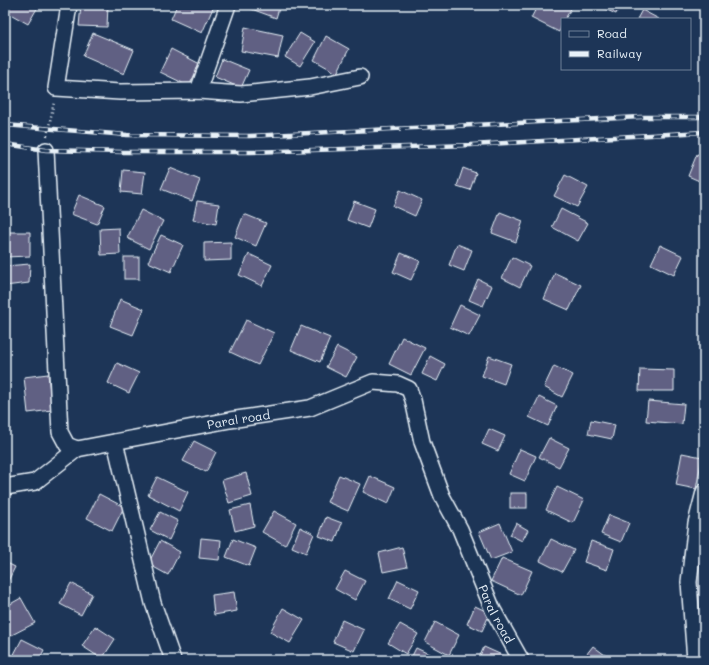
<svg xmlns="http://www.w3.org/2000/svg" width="709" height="665" viewBox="0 0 709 665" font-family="Mali,sans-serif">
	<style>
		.building { fill: #616183; stroke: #e8f1f8 }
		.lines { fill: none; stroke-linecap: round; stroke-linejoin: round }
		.minor-casing { stroke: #e8f1f8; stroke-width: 18 }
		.path { stroke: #e8f1f8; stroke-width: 2.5; stroke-dasharray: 1 3; stroke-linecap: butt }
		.minor { stroke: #1d3557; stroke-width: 15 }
		.rail-casing { stroke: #e8f1f8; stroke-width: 4.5 }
		.rail { stroke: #1d3557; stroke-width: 3; stroke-dasharray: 9; stroke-linecap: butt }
		.labels { text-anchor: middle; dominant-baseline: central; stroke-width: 3.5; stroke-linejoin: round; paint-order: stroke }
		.street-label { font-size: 12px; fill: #e8f1f8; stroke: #1d3557 }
	</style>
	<rect width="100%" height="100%" fill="#1d3557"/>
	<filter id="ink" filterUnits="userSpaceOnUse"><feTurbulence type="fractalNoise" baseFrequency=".025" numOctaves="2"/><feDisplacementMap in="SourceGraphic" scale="8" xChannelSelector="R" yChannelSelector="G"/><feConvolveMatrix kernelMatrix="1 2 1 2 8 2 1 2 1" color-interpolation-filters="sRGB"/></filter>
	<g filter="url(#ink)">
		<g class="building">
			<polygon points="5,5 39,5 28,24 5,11"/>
			<polygon points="81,5 108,5 107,27 79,26"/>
			<polygon points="177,5 207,5 213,8 202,33 171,19"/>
			<polygon points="246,5 280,5 276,18 246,7"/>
			<polygon points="538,5 573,5 565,19 562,19 562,25 559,32 531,18"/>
			<polygon points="596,5 620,5 616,14"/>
			<polygon points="642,10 659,19 637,19"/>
			<polygon points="245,27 283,35 278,58 241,51"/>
			<polygon points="93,33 134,50 124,74 83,56"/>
			<polygon points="300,33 315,42 300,66 285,57"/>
			<polygon points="326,36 349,49 337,73 314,60"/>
			<polygon points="171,49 200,64 189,86 160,72"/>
			<polygon points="222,59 249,70 241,88 215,77"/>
			<polygon points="697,154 704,156 704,183 688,176"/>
			<polygon points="170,168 200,180 192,201 161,189"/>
			<polygon points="463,168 476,173 470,190 457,186"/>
			<polygon points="123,170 145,172 142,194 121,192"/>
			<polygon points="565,175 588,187 577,207 554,196"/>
			<polygon points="400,190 422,200 415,216 393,206"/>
			<polygon points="79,195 105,206 97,224 71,214"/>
			<polygon points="197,201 219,204 216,224 193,220"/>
			<polygon points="354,201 375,209 368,228 347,220"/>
			<polygon points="561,209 588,223 578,241 552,227"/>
			<polygon points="141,210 163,221 149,249 127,238"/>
			<polygon points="500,212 523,221 516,242 492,233"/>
			<polygon points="244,214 266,223 256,246 235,237"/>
			<polygon points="119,228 120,254 101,255 100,229"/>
			<polygon points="5,232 30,232 30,256 5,257"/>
			<polygon points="161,235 183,245 171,272 148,262"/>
			<polygon points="231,242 231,260 204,261 204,243"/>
			<polygon points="457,244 472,250 464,271 449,265"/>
			<polygon points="660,245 683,256 674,275 651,264"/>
			<polygon points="401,253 420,261 411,280 393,272"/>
			<polygon points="249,254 272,265 262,286 239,275"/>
			<rect x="124" y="257" width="15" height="22"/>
			<polygon points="512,257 530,266 520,287 502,278"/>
			<polygon points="30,264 29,283 5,286 5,266"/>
			<polygon points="555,273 581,285 569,310 544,299"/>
			<polygon points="478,279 492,286 483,306 469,300"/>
			<polygon points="120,299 144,309 133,335 110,326"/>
			<polygon points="460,305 480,315 469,336 450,327"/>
			<polygon points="246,320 274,333 258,365 230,352"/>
			<polygon points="301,326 330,338 320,362 291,350"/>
			<polygon points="402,337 425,348 411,375 389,364"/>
			<polygon points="337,347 357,357 346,377 326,367"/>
			<polygon points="430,356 445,364 437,381 422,374"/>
			<polygon points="489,356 511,364 504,384 482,376"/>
			<polygon points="117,363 139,373 129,393 108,383"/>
			<polygon points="554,366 573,375 562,397 544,387"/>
			<polygon points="640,369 674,370 674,391 639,391"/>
			<polygon points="48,374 52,410 28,413 24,377"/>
			<polygon points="539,397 557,406 548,426 529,417"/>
			<polygon points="648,401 684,404 682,424 646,421"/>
			<polygon points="591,420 615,425 612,439 588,434"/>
			<polygon points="489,429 505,436 498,451 482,444"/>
			<polygon points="549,438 569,448 559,467 539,457"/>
			<polygon points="194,441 216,452 206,472 183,461"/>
			<polygon points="520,449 536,456 525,481 509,474"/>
			<polygon points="682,453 702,457 696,489 676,485"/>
			<polygon points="246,473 252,496 229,503 222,480"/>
			<polygon points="339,475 360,484 348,511 327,502"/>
			<polygon points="370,476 395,487 388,504 363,492"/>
			<polygon points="157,477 188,492 179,511 148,495"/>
			<polygon points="557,487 584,500 573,523 546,510"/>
			<rect x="510" y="493" width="17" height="15"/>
			<polygon points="99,494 124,507 112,531 87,518"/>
			<polygon points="250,505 254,526 235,531 230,510"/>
			<polygon points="274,511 296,523 285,545 262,532"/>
			<polygon points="160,512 178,521 169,540 150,530"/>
			<polygon points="609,515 629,523 621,542 601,534"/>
			<polygon points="326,517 342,523 335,542 319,536"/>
			<polygon points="500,523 512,552 491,560 479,532"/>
			<polygon points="516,523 528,530 522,541 510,535"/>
			<polygon points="300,527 314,534 306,553 292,547"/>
			<polygon points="201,538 221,540 219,560 199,558"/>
			<polygon points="233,539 256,548 249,566 226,557"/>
			<polygon points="551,539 574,550 562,572 540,561"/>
			<polygon points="160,541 180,552 168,575 148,564"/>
			<polygon points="591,541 614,549 607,570 584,562"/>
			<polygon points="402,547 407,567 383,572 379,553"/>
			<polygon points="502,558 532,571 521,595 491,581"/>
			<polygon points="5,562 15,567 5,587"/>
			<polygon points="345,571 365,581 355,600 335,589"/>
			<polygon points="398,580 419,590 410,609 389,599"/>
			<polygon points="71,583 92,594 81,615 60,604"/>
			<polygon points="234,592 237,611 214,615 212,595"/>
			<polygon points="21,598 35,623 6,638 5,607"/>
			<polygon points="475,606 490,613 482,631 467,624"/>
			<polygon points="283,608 304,620 290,643 270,632"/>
			<polygon points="342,620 364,630 354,651 333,642"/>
			<polygon points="435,622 459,635 449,655 425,642"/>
			<polygon points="400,624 418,634 406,654 388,643"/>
			<polygon points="95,626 115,639 102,659 82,646"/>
			<polygon points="22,639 44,650 39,660 11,660"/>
			<polygon points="593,646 609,658 608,660 582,660"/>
			<polygon points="484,647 504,656 502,660 478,660"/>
			<polygon points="416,648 431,655 429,660 410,660"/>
		</g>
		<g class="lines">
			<g class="minor-casing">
				<g id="minor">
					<polyline points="69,5 56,88 120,92 198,91 241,94 310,87 360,77"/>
					<polyline points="198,91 228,5"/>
					<path id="s1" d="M46 150 60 432 67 445 77 449 230 420 310 408 373 382 398 384 409 389 413 400 422 442 442 496 460 529 493 610 521 660"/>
					<polyline points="115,442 153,603 173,660"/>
					<polyline points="5,487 35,482 77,449"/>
					<polyline points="695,660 689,582 696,523 704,492"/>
				</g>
			</g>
			<polyline class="path" points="47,136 54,102"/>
			<use href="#minor" class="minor"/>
			<g class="rail-casing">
				<g id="rail">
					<polyline points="5,125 127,135 249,136 641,117 704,117"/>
					<polyline points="5,144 46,150 123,152 250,152 471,145 704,132"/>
				</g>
			</g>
			<use href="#rail" class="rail"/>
		</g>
	</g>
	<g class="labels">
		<g class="street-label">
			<text stroke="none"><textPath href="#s1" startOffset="472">Paral road</textPath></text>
			<text stroke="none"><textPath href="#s1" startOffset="892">Paral road</textPath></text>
		</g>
	</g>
	<rect width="709" height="665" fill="none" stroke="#1d3557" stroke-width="20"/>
	<rect x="10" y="10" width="689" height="645" fill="none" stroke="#e8f1f8" stroke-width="1.5" filter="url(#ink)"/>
	<rect x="561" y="18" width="130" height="52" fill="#1d3557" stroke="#6e8097"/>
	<rect x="569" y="31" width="20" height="6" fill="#1d3557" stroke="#6e8097"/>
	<text x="597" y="38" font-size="12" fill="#e8f1f8">Road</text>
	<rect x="569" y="51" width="20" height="6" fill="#e8f1f8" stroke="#6e8097"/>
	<text x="597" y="58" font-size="12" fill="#e8f1f8">Railway</text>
</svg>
